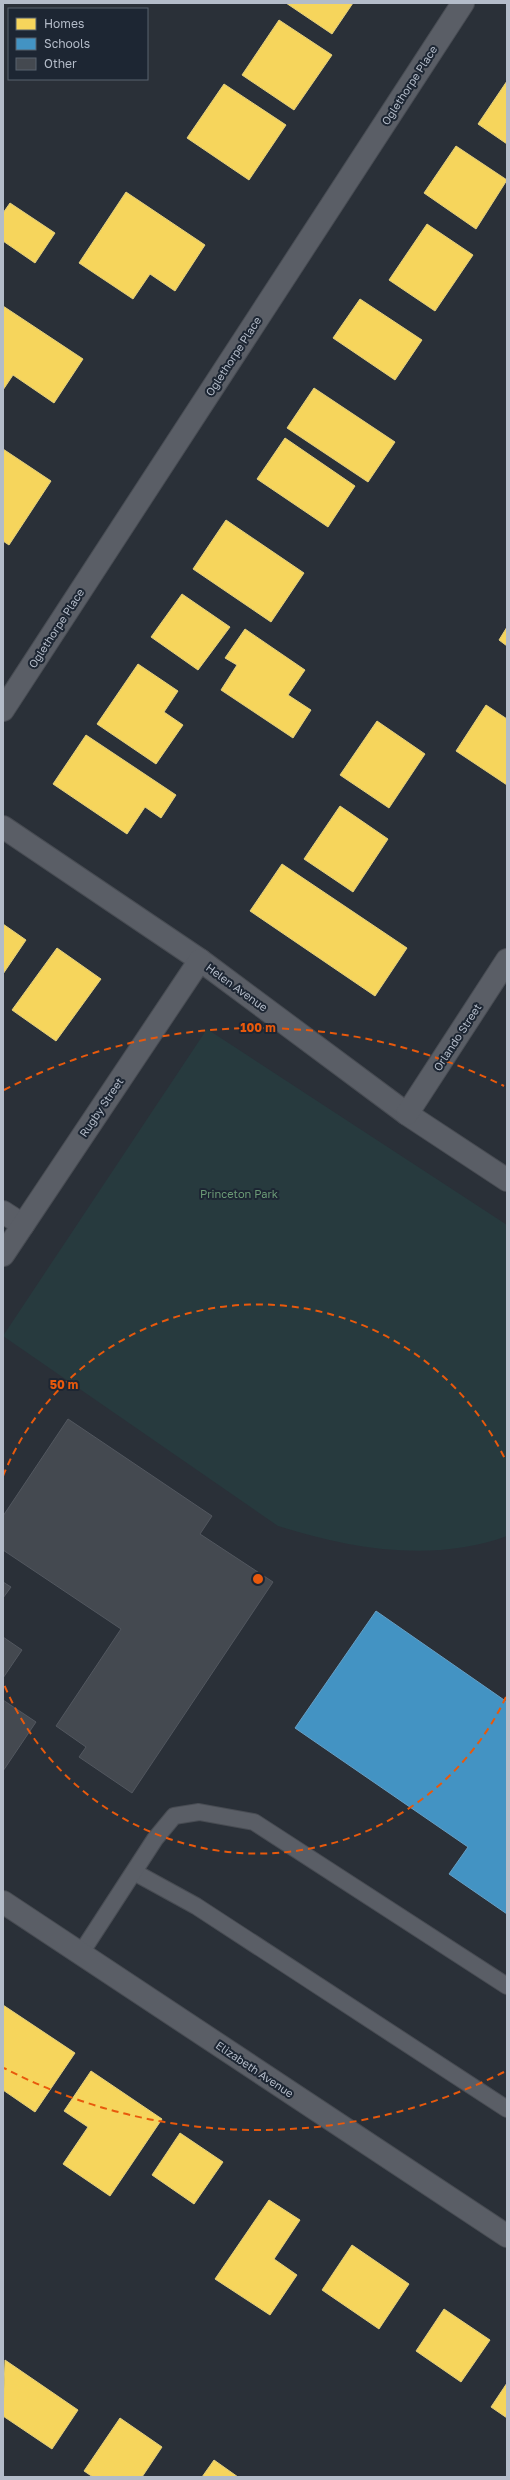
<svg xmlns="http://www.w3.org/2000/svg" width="510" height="2480" viewBox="0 0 510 2480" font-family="'Golos Text',sans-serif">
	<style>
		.green { fill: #273a3e }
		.homes { fill: #f6d55c; stroke: #e2ce7d }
		.schools { fill: #4393c3; stroke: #659fc5 }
		.building { fill: #444950; stroke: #52575f }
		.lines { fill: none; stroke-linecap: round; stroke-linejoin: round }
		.service-casing { stroke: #484c53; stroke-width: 18 }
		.minor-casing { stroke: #484c53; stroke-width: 24 }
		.service { stroke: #5a5e66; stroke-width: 16 }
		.minor { stroke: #5a5e66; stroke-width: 22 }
		.ring { fill: none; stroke: #e8590c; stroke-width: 2; stroke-dasharray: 7 5 }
		.labels { text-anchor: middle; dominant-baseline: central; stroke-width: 4; stroke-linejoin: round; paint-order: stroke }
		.street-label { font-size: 11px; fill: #b4bcc9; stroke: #1d2633 }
		.park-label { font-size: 11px; fill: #6b9a76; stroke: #1d2633 }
		.centre { fill: #e8590c; stroke: #1d2633; stroke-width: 2 }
		.ring-label { font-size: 12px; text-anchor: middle; font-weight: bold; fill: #e8590c; stroke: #1d2633; stroke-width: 4; stroke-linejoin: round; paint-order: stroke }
	</style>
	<rect width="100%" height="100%" fill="#2a3038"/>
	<path class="green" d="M207 1029 507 1225V1536C433 1563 351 1549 278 1526L3 1336Z"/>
	<g class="homes">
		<polygon points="286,3 353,3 332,34"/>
		<polygon points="279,20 332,55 294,110 242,75"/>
		<polygon points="507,81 507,144 478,124"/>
		<polygon points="224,84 286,125 249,180 187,138"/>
		<polygon points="456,146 507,180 476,229 424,193"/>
		<polygon points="126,192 205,245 175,291 150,274 133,299 79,263"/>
		<polygon points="10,203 55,233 35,263 3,241 3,213"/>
		<polygon points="427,224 473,255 435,311 389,280"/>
		<polygon points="360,299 422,340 395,380 333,338"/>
		<polygon points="3,306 83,359 54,403 13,375 3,390"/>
		<polygon points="314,388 395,442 368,482 287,428"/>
		<polygon points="285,438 355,486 328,527 257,479"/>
		<polygon points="3,449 51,481 9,545 3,541"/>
		<polygon points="226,520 304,573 271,622 193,569"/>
		<polygon points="182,594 230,627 198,670 151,637"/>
		<polygon points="507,627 507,646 499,640"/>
		<polygon points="245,629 305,670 288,695 311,710 293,738 221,690 237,665 225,658"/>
		<polygon points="138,664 178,691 164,712 183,725 156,764 97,724"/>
		<polygon points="486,705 507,719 507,785 456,751"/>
		<polygon points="377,721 425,754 389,808 340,775"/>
		<polygon points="86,735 176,795 161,818 145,807 127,834 53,784"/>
		<polygon points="340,806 388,839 353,892 304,859"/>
		<polygon points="282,864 407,948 375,996 250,911"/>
		<polygon points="3,924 26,940 3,974"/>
		<polygon points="57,948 101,979 56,1041 12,1010"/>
		<polygon points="3,2005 75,2053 35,2112 3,2090"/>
		<polygon points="91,2071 162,2119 110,2196 63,2164 88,2127 64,2111"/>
		<polygon points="180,2133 223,2162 194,2204 152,2175"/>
		<polygon points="269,2200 300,2220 274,2259 297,2275 270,2315 215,2279"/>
		<polygon points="352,2245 409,2284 379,2329 322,2290"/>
		<polygon points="444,2309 490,2340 461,2382 416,2351"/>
		<polygon points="5,2360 78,2410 52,2449 3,2416"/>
		<polygon points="507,2383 507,2418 491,2407"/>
		<polygon points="120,2418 162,2447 142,2477 93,2477 84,2471"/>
		<polygon points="214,2460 238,2477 202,2477"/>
	</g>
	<polygon class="schools" points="376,1611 507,1702 507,1914 449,1874 468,1847 295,1728"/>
	<g class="building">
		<polygon points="68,1419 212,1516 200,1534 273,1582 132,1793 79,1757 86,1747 56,1726 121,1629 3,1550 3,1516"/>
		<polygon points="3,1582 11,1587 3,1598"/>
		<polygon points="3,1637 22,1650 3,1678"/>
		<polygon points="3,1700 36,1722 3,1771"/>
	</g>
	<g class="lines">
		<g class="service-casing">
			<g id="service">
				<polyline points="134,1872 196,1906 507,2109"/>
				<polyline points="81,1953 155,1839 174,1816 199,1812 254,1822 507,1986"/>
			</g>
		</g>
		<g class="minor-casing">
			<g id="minor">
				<polyline points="3,710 463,3"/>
				<polyline points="3,827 200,960 407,1114 507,1180"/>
				<polyline points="407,1114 507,960"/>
				<polyline points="3,1212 23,1225"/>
				<polyline points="3,1255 200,960"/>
				<polyline points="3,1902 507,2236"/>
			</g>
		</g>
		<use href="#service" class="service"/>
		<use href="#minor" class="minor"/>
	</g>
	<g class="ring">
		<path d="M506 1697A275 275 0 0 1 3 1682M3 1476A275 275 0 0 1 506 1461"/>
		<path d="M504 2072A551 551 0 0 1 4 2068M4 1090A551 551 0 0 1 504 1086"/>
	</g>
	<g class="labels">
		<g class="street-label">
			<text transform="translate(409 85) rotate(-57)">Oglethorpe Place</text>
			<text transform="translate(233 356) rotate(-57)">Oglethorpe Place</text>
			<text transform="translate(56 628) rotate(-57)">Oglethorpe Place</text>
			<text transform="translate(237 987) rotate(36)">Helen Avenue</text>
			<text transform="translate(457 1037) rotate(-57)">Orlando Street</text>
			<text transform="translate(101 1107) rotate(-56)">Rugby Street</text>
			<text transform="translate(255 2069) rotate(34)">Elizabeth Avenue</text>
		</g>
		<g class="park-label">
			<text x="239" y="1193">Princeton Park</text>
		</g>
	</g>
	<circle cx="258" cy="1579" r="6" class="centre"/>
	<g class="ring-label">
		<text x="258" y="1032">100 m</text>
		<text x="64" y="1389">50 m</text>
	</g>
	<rect width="510" height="2480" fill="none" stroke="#b4bcc9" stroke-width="8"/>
	<rect x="8" y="8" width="140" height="72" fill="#1d2633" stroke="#59626f"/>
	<rect x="16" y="18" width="20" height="12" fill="#f6d55c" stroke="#59626f"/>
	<text x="44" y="28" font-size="12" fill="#b4bcc9">Homes</text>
	<rect x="16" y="38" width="20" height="12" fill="#4393c3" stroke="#59626f"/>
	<text x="44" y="48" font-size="12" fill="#b4bcc9">Schools</text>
	<rect x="16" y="58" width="20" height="12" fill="#444950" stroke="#59626f"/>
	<text x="44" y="68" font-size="12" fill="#b4bcc9">Other</text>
</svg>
